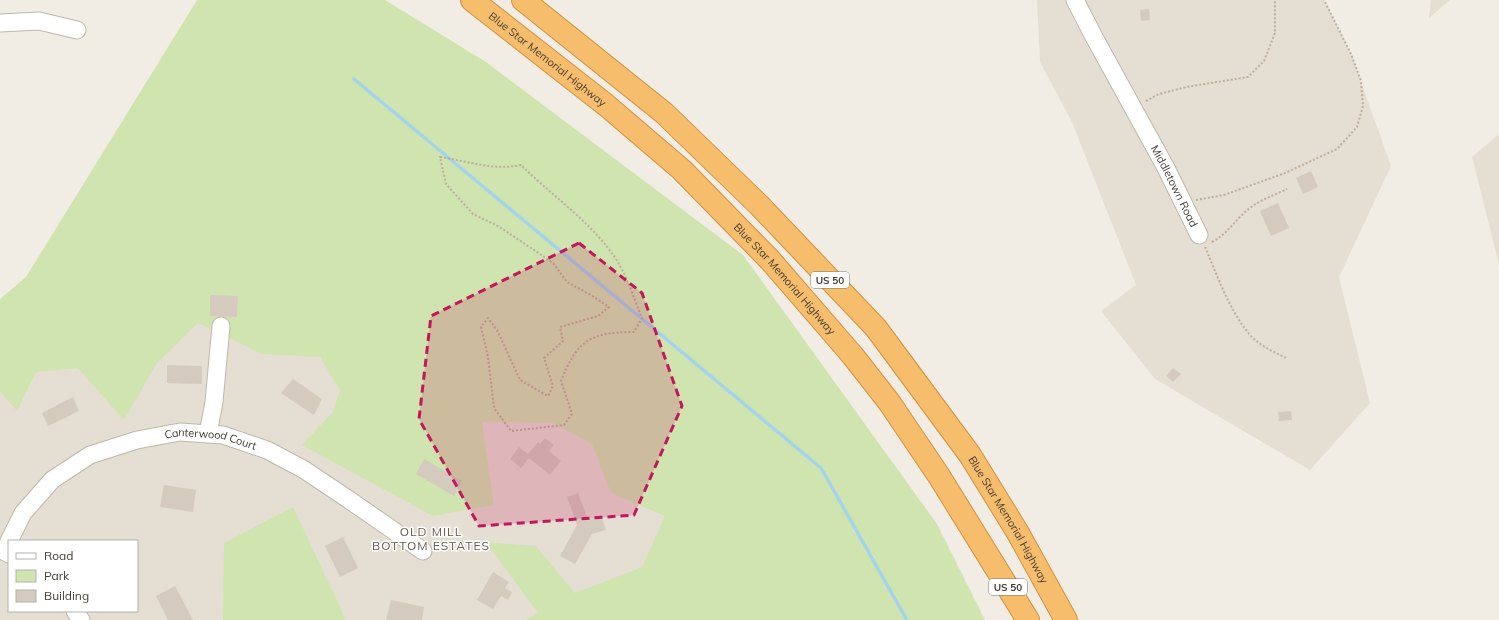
<svg xmlns="http://www.w3.org/2000/svg" width="1499" height="620" viewBox="0 0 1499 620" font-family="Mulish,sans-serif">
	<style>
		.residential { fill: #e5ded3; fill-rule: evenodd }
		.green { fill: #d0e4b0 }
		.lines { fill: none; stroke-linecap: round; stroke-linejoin: round }
		.stream { stroke: #a4d4eb; stroke-width: 3.5 }
		.building { fill: #d5cabe }
		.minor-casing { stroke: #bfb7ab; stroke-width: 19 }
		.highway-casing { stroke: #d3913d; stroke-width: 24 }
		.path { stroke: #bdae9a; stroke-width: 2; stroke-dasharray: 2 2; stroke-linecap: butt }
		.minor { stroke: #fff; stroke-width: 17 }
		.highway { stroke: #f5bd6c; stroke-width: 22 }
		.marked { fill: #c2185b; fill-opacity: 0.2; stroke: #c2185b; stroke-width: 3; stroke-dasharray: 8 5; stroke-linejoin: round }
		.labels { text-anchor: middle; dominant-baseline: central; stroke-width: 3; stroke-linejoin: round; paint-order: stroke }
		.shield { fill: #fff; stroke: #7b7772; stroke-width: 1 }
		.shield-label { font-size: 10px; font-weight: bold; fill: #433d35 }
		.street-label { font-size: 11px; fill: #433d35; stroke: #fff }
		.neighbourhood-label { font-size: 12px; letter-spacing: 1px; fill: #655a4d; stroke: #fff }
	</style>
	<rect width="100%" height="100%" fill="#f1ede5"/>
	<g class="residential">
		<polygon points="1037,0 1324,0 1351,54 1391,166 1339,277 1370,403 1310,470 1155,379 1101,311 1136,285 1072,122 1040,62"/>
		<polygon points="1431,0 1450,0 1429,18"/>
		<path d="M263 112 749 483 748 620H0V322ZM9 541H137V611H9Z"/>
		<polygon points="1499,134 1499,265 1472,157"/>
	</g>
	<g class="green">
		<polygon points="197,0 385,0 486,62 743,255 937,524 985,620 525,620 538,613 486,542 536,546 575,593 642,567 665,516 611,493 592,444 553,423 482,422 494,505 433,516 302,445 333,412 340,390 320,357 262,354 198,323 157,363 124,420 78,368 36,372 17,411 0,391 0,299 26,277"/>
		<polygon points="293,507 346,620 223,620 224,543"/>
	</g>
	<g class="lines">
		<polyline class="stream" points="354,79 821,468 907,620"/>
	</g>
	<g class="building">
		<polygon points="1149,9 1150,20 1141,21 1140,10"/>
		<polygon points="1311,171 1318,187 1303,194 1296,178"/>
		<polygon points="1278,203 1289,228 1271,236 1260,211"/>
		<polygon points="210,295 238,296 237,317 210,316"/>
		<polygon points="167,365 202,366 202,384 167,383"/>
		<polygon points="1173,368 1181,374 1173,382 1166,376"/>
		<polygon points="293,379 322,399 314,415 281,393"/>
		<polygon points="73,397 79,411 48,426 42,413"/>
		<polygon points="1291,411 1292,420 1279,421 1278,412"/>
		<polygon points="545,438 554,445 549,451 561,461 550,475 529,458 521,468 510,459 519,447 528,454 538,442 540,444"/>
		<polygon points="424,459 462,481 454,496 416,474"/>
		<polygon points="164,485 196,490 193,512 160,507"/>
		<polygon points="578,493 588,520 601,515 606,530 592,534 575,564 560,556 577,525 567,497"/>
		<polygon points="343,537 358,568 340,577 325,546"/>
		<polygon points="493,572 509,582 505,588 512,592 508,600 501,596 493,609 477,600"/>
		<polygon points="175,586 193,620 168,620 156,596"/>
		<polygon points="391,600 424,607 422,620 386,620"/>
	</g>
	<g class="lines">
		<g class="minor-casing">
			<g id="minor">
				<path id="s1" d="M1075 0 1094 37 1166 168 1199 235"/>
				<polyline points="0,23 39,21 77,30"/>
				<polyline points="208,434 214,402 221,326"/>
				<path id="s2" d="M9 541 23 513 52 480 90 455 137 440 180 432 223 435 267 450 303 469 345 497 423 551"/>
				<polyline points="0,549 9,554"/>
				<polyline points="75,611 81,620"/>
			</g>
		</g>
		<g class="highway-casing">
			<g id="highway">
				<path id="s3" d="M472 0 606 105 682 170 770 260 853 356 889 402 939 476 1028 620"/>
				<path id="s4" d="M523 0 664 113 759 205 876 328 970 455 1018 533 1066 620"/>
			</g>
		</g>
		<g class="path">
			<polyline points="1146,101 1159,94 1186,87 1248,77 1264,61 1275,33 1275,0"/>
			<path d="M440 157C468 161 493 171 521 165 550 194 587 219 611 252 626 271 633 297 642 318L634 332C591 332 577 340 561 381L572 414 564 425 511 431 494 408 488 357 481 327 488 318 497 330 520 380 548 396 553 386 544 358 563 341 560 327 598 316 609 307 591 295 567 282 553 263 534 250 498 226 473 214 446 184Z"/>
			<polyline points="1196,200 1224,195 1285,173 1337,149 1357,127 1363,106 1361,81 1351,54 1324,0"/>
			<path d="M1212 242C1227 234 1234 222 1245 212 1257 201 1272 196 1287 189"/>
			<path d="M1205 247C1218 277 1229 310 1250 335 1260 346 1274 352 1286 358"/>
		</g>
		<use href="#minor" class="minor"/>
		<use href="#highway" class="highway"/>
	</g>
	<path class="marked" d="M579 243 642 293 682 406 634 515 479 526 419 419 431 316Z"/>
	<g class="labels">
		<g class="shield">
			<rect x="811" y="272" width="38" height="16" rx="3"/>
			<rect x="989" y="579" width="38" height="16" rx="3"/>
		</g>
		<g class="shield-label">
			<text x="830" y="280">US 50</text>
			<text x="1008" y="587">US 50</text>
		</g>
		<g class="street-label">
			<text stroke="none"><textPath href="#s3" startOffset="96">Blue Star Memorial Highway</textPath></text>
			<text stroke="none"><textPath href="#s1" startOffset="211">Middletown Road</textPath></text>
			<text stroke="none"><textPath href="#s3" startOffset="420">Blue Star Memorial Highway</textPath></text>
			<text stroke="none"><textPath href="#s2" startOffset="245">Canterwood Court</textPath></text>
			<text stroke="none"><textPath href="#s4" startOffset="716">Blue Star Memorial Highway</textPath></text>
		</g>
		<g class="neighbourhood-label">
			<text x="431" y="531">OLD MILL<tspan x="431" dy="14">BOTTOM ESTATES</tspan></text>
		</g>
	</g>
	<rect x="8" y="540" width="130" height="72" fill="#ffffff" stroke="#b4b1ae"/>
	<rect x="16" y="553" width="20" height="6" fill="#ffffff" stroke="#b4b1ae"/>
	<text x="44" y="560" font-size="12" fill="#433d35">Road</text>
	<rect x="16" y="570" width="20" height="12" fill="#d0e4b0" stroke="#b4b1ae"/>
	<text x="44" y="580" font-size="12" fill="#433d35">Park</text>
	<rect x="16" y="590" width="20" height="12" fill="#d5cabe" stroke="#b4b1ae"/>
	<text x="44" y="600" font-size="12" fill="#433d35">Building</text>
</svg>
